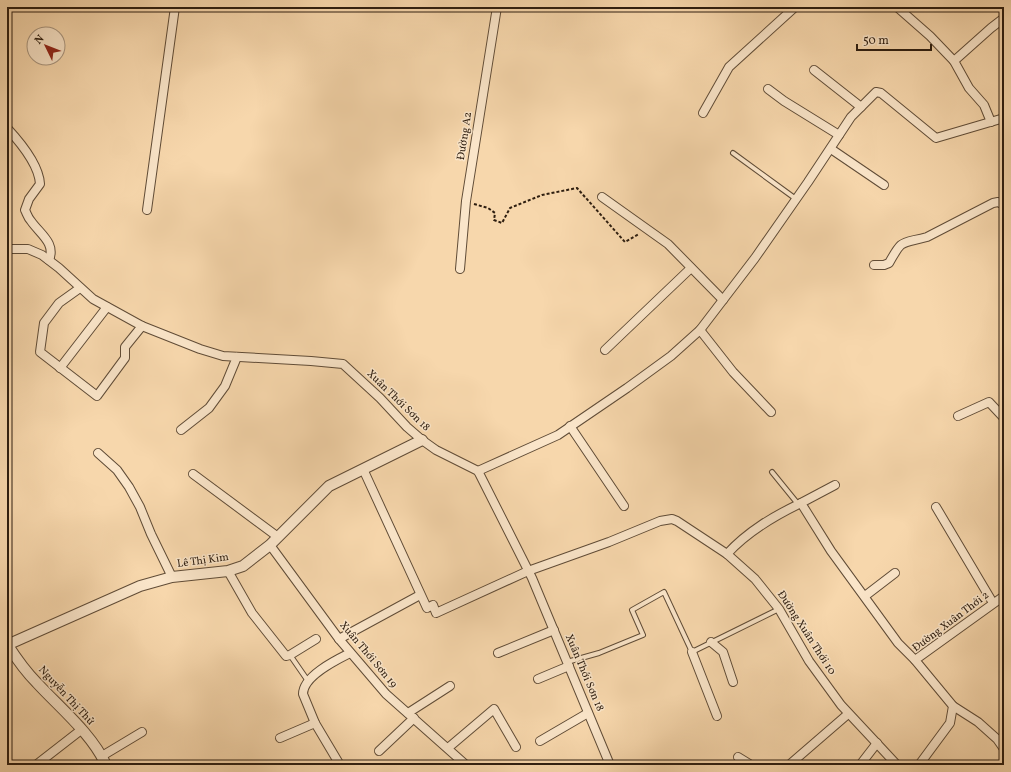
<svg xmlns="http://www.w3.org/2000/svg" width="1011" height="772" viewBox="0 0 1011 772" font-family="Vollkorn,serif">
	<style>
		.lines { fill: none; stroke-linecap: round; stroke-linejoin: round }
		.service-casing { stroke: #604c37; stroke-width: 6 }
		.minor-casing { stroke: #604c37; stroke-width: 10 }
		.tertiary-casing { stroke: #604c37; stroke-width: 12 }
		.path { stroke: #2e1e10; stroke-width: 2; stroke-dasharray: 3 2; stroke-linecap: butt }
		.service { stroke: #fae5c9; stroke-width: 4 }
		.minor { stroke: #fae5c9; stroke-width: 8 }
		.tertiary { stroke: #fae5c9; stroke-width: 10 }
		.labels { text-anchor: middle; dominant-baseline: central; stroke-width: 3; stroke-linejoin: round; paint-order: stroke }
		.street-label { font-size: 11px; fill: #2e1e10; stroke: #fae5c9 }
	</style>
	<rect width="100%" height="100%" fill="#f7d7ac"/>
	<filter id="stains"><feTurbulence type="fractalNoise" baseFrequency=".005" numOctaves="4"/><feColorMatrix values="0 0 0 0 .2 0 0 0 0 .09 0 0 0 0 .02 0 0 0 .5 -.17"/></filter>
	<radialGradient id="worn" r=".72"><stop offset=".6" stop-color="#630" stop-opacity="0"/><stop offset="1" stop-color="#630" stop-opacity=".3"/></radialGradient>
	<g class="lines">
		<g class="service-casing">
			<g id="service">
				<polyline points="733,153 796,199"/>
				<polyline points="772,472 798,504"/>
				<polyline points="290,655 308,681"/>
				<polyline points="567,662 599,653 643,635 632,610 664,592 692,652 779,609"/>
			</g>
		</g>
		<g class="minor-casing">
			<g id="minor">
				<polyline points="897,7 930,36 954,61"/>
				<polyline points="814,70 861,107"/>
				<polyline points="768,89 784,101 839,135"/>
				<polyline points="703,113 729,67 795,7"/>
				<polyline points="991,122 984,105 969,88 954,61 991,28 1004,18"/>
				<path d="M7 128C20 142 39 165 40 184L29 199 25 210C27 214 28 218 31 221 40 234 56 243 49 260"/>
				<polyline points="831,149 884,185"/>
				<polyline points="602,197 668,244 723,300"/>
				<polyline points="147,210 175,7"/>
				<polyline points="7,249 28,249 42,255 59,268 93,299 142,326 200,349 223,356 311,361 343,364 380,398 407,427 422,440 436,450 478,471 532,578 610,765"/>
				<path d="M874 265H884L889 263C903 238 901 244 927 237L993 203 998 202 1004 205"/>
				<polyline points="460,269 466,201 497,7"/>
				<polyline points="80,288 59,303 44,323 40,352 97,396 125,358 125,347 142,326"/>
				<polyline points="700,330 733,372 771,412"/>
				<polyline points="605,350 691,268"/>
				<polyline points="60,368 107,307"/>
				<polyline points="958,416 989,402 1004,418"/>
				<polyline points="570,426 624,506"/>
				<polyline points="181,430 209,408 225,386 237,357"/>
				<polyline points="98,453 117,470 129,487 140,507 151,534 172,577"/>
				<polyline points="363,469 427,608 433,605 436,613 528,571 609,542 660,521 672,519 677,521 727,554 755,579 779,609 809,661 841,705 897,765"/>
				<polyline points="478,471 558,435 627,388 671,356 700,330 755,258 808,182 851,117 876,92 881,93 936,138 1004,118"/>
				<polyline points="193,474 278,537"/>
				<polyline points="835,485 801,503 831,551 898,643 915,660"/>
				<polyline points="936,507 993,603"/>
				<polyline points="270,545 339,639 386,694 466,765"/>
				<path d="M727 554C748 531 774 516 801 503"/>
				<polyline points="228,571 252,613 286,656 290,655 316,639"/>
				<polyline points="865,596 895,573"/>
				<polyline points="339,639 420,595"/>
				<polyline points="711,642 723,652 733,682"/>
				<polyline points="692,652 717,716"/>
				<polyline points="498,653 554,630"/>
				<polyline points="538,679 569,666"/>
				<polyline points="953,706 978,722 997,739 1004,749"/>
				<polyline points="408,713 450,686"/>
				<polyline points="280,738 315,723"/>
				<polyline points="540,741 588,713"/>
				<polyline points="448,748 494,709 516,747"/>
				<polyline points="379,751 414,718"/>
				<polyline points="102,756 142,732"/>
				<polyline points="738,757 751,765"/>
				<polyline points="36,765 81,730"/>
				<path d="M340 765 315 723 303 694C303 676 336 660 350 653"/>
				<polyline points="789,765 848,714"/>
				<polyline points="860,765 877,743"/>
				<polyline points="919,765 950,723 953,706 915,660 1004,596"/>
			</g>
		</g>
		<g class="tertiary-casing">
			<g id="tertiary">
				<path d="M7 644C16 658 25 671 37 683 60 708 92 734 106 765"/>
				<polyline points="7,645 140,586 172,577 228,571 243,566 270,545 329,486 422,440"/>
			</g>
		</g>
		<polyline class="path" points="474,204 488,208 495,213 494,220 502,223 510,208 542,195 577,188 625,242 639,234"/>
		<use href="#service" class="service"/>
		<use href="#minor" class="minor"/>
		<use href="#tertiary" class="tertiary"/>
	</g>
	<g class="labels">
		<g class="street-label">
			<text transform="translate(465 136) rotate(-81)">Đường A2</text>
			<text transform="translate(398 401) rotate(44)">Xuân Thới Sơn 18</text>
			<text transform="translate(203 561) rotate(-8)">Lê Thị Kim</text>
			<text transform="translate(951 622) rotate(-37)">Đường Xuân Thới 2</text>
			<text transform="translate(806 633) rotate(57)">Đường Xuân Thới 10</text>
			<text transform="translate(368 655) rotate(50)">Xuân Thới Sơn 19</text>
			<text transform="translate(584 673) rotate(67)">Xuân Thới Sơn 18</text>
			<text transform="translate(66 696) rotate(47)">Nguyễn Thị Thử</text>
		</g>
	</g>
	<rect width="1011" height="772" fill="none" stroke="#f7d7ac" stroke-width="24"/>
	<rect x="8" y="8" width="995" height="756" fill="none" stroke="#2e1e10" stroke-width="2"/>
	<rect x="12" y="12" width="987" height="748" fill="none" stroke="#2e1e10"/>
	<g transform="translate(46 46) rotate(313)"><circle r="19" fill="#fae5c9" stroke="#a8957f"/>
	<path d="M0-3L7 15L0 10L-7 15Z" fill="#8f2418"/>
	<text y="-6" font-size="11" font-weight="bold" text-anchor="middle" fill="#2e1e10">N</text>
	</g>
	<path d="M857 44v6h74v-6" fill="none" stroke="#2e1e10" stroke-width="2"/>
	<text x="863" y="44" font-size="12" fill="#2e1e10" stroke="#fae5c9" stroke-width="3" paint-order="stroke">50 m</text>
	<rect width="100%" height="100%" filter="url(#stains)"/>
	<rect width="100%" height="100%" fill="url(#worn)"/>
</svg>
